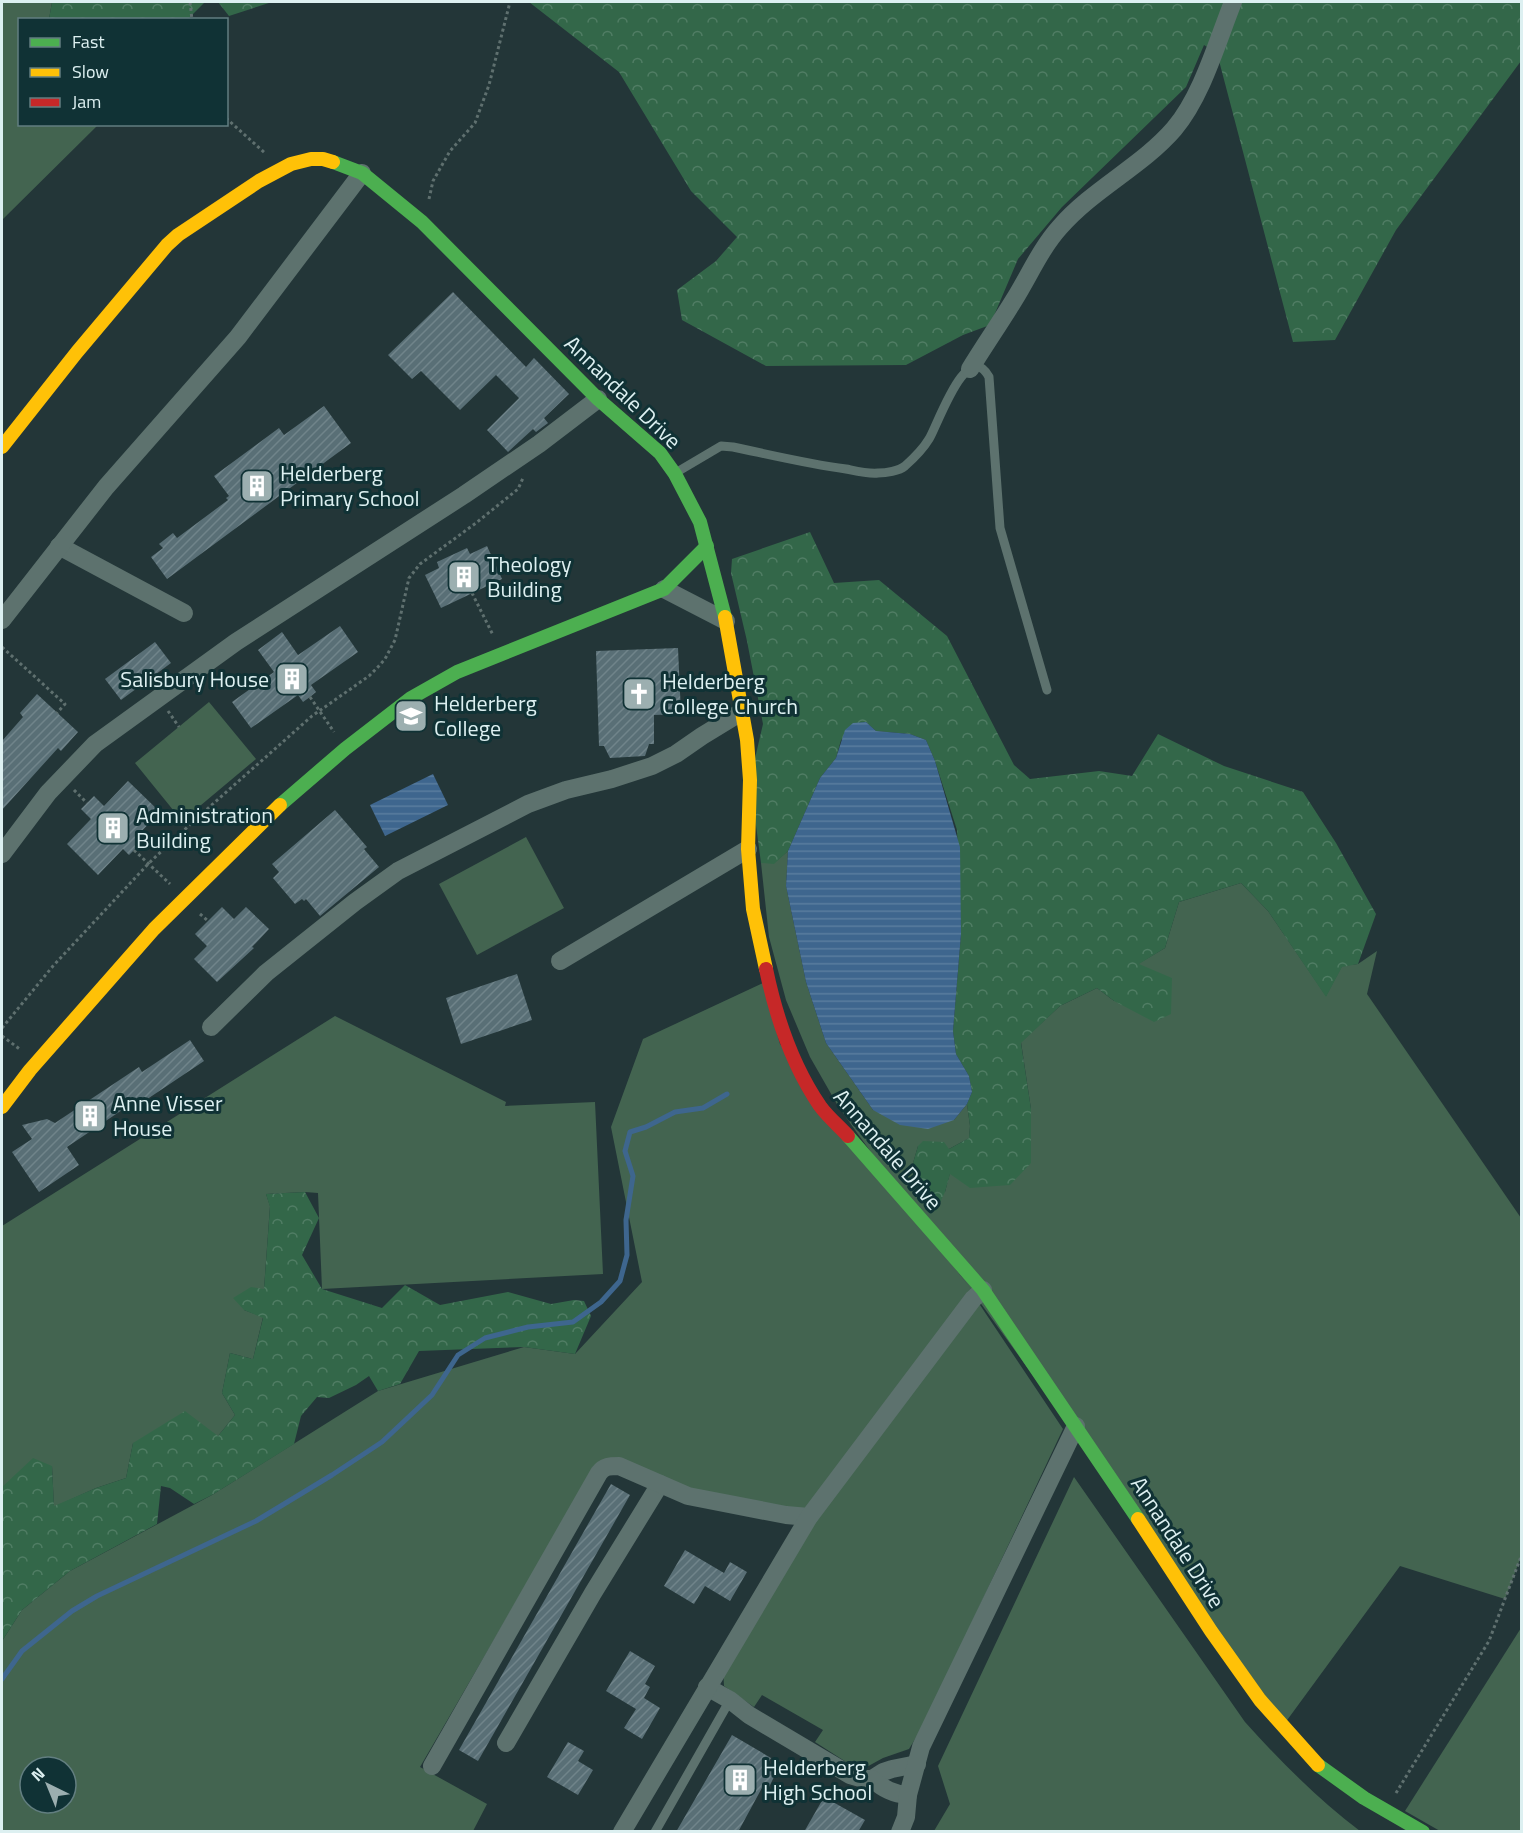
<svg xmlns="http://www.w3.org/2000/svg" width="1523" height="1833" viewBox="0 0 1523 1833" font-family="'Titillium Web',sans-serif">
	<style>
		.green { fill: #436450; fill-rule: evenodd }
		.forest { fill: url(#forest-crowns) }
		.water { fill: url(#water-rules) }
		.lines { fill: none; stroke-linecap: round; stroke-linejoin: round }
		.stream { stroke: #3e668e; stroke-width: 5 }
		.building { fill: url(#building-hatch) }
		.path { stroke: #5f706f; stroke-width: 3; stroke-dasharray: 3 3; stroke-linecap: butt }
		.lane { stroke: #5d726e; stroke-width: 9 }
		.street { stroke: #5d726e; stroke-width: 18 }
		.fast { stroke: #4caf50; stroke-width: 14 }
		.slow { stroke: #ffc107; stroke-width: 14 }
		.jam { stroke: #c62828; stroke-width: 14 }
		.labels { text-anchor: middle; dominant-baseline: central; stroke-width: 6; stroke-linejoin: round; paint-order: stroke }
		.street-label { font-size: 22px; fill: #ddf0f1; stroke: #103235 }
		.poi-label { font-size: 22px; fill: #ddf0f1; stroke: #103235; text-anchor: start }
	</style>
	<defs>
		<pattern id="forest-crowns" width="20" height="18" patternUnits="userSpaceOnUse" patternTransform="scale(1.5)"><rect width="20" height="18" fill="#336749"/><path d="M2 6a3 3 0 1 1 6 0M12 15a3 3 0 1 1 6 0" fill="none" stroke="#507d64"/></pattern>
		<pattern id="water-rules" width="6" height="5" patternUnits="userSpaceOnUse" patternTransform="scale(1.5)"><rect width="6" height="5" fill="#3e668e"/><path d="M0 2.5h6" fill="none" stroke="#597c9e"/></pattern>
		<pattern id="building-hatch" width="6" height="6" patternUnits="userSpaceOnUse" patternTransform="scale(1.5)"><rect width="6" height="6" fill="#596f76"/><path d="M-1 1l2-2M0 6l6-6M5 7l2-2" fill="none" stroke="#70848a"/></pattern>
	</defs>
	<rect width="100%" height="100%" fill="#233638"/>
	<g class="green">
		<polygon points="2,2 52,2 49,19 20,20 20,124 98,125 2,220"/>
		<polygon points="209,702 256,759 182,821 135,763"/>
		<polygon points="526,837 564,908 477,955 439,884"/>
		<polygon points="788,851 786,886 806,982 826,1043 873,1110 954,1120 967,1104 970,1126 969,1138 949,1149 918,1146 913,1163 916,1174 916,1192 945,1192 950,1173 1031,1109 1021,1042 1060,1006 1097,988 1114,1001 1138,964 1165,948 1179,902 1241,883 1268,911 1326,996 1342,966 1358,964 1377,951 1367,994 1521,1218 1522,1554 1505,1599 1400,1566 1285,1723 855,1130 838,1106 810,1057 786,1000 769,937 761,863 774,863"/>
		<path d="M763 983 780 1044 972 1290 813 1506 791 1512 690 1492 615 1461 581 1490 420 1767 487 1804 473 1831 2 1832V1641L22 1610 70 1571 212 1495 378 1391 524 1347 575 1354 642 1282 611 1127 643 1039ZM30 1767H66V1803H30Z"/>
		<polygon points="335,1016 506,1102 505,1106 595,1102 603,1274 322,1289 318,1193 305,1192 266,1194 270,1206 264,1289 244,1310 263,1317 253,1359 230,1353 222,1393 235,1415 218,1436 133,1443 126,1478 96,1488 54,1507 52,1466 2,1487 2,1226"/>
		<polygon points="978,1302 1063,1429 923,1726 909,1749 883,1758 863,1769 857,1769 815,1742 823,1730 762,1695 754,1707 724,1686 723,1667 814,1521"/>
		<path d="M1074 1477 1245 1722C1281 1762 1318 1799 1360 1831H934L950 1804 938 1766Z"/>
		<polygon points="1521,1628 1521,1831 1440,1831 1405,1811"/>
	</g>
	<g class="forest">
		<polygon points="52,2 205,2 188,19 49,19"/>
		<polygon points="218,2 272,2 229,16"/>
		<polygon points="529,2 1521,2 1521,61 1396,230 1335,340 1293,342 1217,53 1204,45 1186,87 1062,207 1018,259 990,325 963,335 906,365 766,366 682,320 677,290 716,261 737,237 691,191 619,72"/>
		<polygon points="810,532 834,583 879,580 947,636 1014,765 1030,779 1099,771 1132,776 1158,734 1224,766 1303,792 1336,843 1376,914 1358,964 1342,967 1326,997 1268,911 1241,883 1179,902 1165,948 1139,964 1172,978 1171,1014 1154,1022 1114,1001 1097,988 1060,1006 1021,1043 1031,1109 1031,1163 1010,1185 970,1188 950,1174 945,1192 936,1211 916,1192 916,1174 913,1163 918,1146 923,1141 944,1142 949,1149 969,1138 970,1126 967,1104 972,1092 969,1076 956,1054 953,1031 961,934 957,830 935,761 926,740 910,734 876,731 866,722 841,740 836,758 820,778 788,851 774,864 761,863 750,780 763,724 747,641 731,573 732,559"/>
		<polygon points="305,1192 319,1218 302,1255 322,1289 382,1308 405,1285 440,1305 508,1292 551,1304 574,1300 584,1301 591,1316 575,1354 524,1347 419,1351 400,1384 378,1391 369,1376 356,1385 329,1398 317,1397 301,1416 294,1444 212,1495 194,1504 170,1488 161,1486 157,1524 70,1571 22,1610 2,1641 2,1487 33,1458 52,1466 54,1506 96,1488 126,1478 133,1443 185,1411 218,1436 235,1415 222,1393 230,1353 253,1359 263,1318 244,1310 233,1298 251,1287 264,1289 270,1207 266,1194"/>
	</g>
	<g class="water">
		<polygon points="866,722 876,731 910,734 926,740 935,761 960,847 961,934 953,1031 956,1054 969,1076 972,1092 967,1104 954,1120 928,1129 900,1125 873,1110 826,1043 806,982 786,886 788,851 820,778 836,758 845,730 853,723"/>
		<polygon points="433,774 448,805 385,836 370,805"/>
	</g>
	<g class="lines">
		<polyline class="stream" points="2,1679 22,1651 72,1611 97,1596 256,1521 332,1475 382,1442 432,1395 458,1355 485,1338 528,1327 573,1322 601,1302 620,1281 627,1255 626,1220 633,1176 625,1151 630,1132 646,1127 675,1112 703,1108 727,1094"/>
	</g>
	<g class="building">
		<polygon points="453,292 526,367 534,358 569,394 544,418 548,423 536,432 533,429 508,452 487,430 519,398 496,375 460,410 421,371 412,379 388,355"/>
		<polygon points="324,406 351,443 167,579 151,557 163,548 159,544 173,533 177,538 228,500 226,498 229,496 214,476 279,428 284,435"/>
		<polygon points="487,546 502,579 441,608 425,575 439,568 437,562 467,548 470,554"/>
		<polygon points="340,626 358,652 311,685 316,692 310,697 303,702 298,695 251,728 232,702 274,672 258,650 282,632 298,655"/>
		<polygon points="155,642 171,663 121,700 105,679"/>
		<polygon points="678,648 681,714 654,715 654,744 649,744 645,756 610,758 604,746 599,746 596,651"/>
		<polygon points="37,694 78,732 61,751 58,748 2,810 2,741 23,717 20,713"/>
		<polygon points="128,781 160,812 135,838 140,843 134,850 129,855 123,849 98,875 67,844 91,819 81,809 94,796 104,806"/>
		<polygon points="335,810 367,847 364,849 379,867 320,916 306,899 304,901 302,899 295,904 273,878 279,872 272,864"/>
		<polygon points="222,907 234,919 246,907 269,929 252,947 254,948 217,982 194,959 207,946 195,934"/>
		<polygon points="517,974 532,1020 461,1044 446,998"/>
		<polygon points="190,1040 204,1061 134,1108 131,1104 67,1147 79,1165 39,1192 12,1152 32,1139 22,1125 47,1119 55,1123 139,1067 142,1072"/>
		<polygon points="611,1484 630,1495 478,1761 459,1750"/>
		<polygon points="685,1550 724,1573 730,1562 747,1572 730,1601 705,1586 694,1604 664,1586"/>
		<polygon points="630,1651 655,1666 645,1684 650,1687 644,1698 660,1708 642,1739 624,1728 636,1709 606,1691"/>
		<polygon points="732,1735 771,1758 766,1767 776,1773 768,1789 763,1786 738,1832 676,1832"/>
		<polygon points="568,1742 584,1751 578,1761 593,1770 578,1795 547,1777"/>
		<polygon points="824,1797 865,1820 858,1832 804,1832"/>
	</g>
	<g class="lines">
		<g class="path">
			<polyline points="190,2 192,20"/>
			<polyline points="226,118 265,153"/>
			<polyline points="429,199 433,181 450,151 475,123 489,85 510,2"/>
			<polyline points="472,593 493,635"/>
			<polyline points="2,647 65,704 57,713"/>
			<polyline points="310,697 334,732"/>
			<polyline points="168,711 179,727"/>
			<polyline points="74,790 87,803"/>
			<polyline points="134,850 170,884"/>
			<polyline points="200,914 208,921"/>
			<polyline points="2,1028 53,966 149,863 197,818 312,716 369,676 377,668 385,659 395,640 409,578 420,564 476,523 518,489 523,478"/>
			<polyline points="2,1036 21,1050"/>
			<polyline points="1396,1793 1489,1641 1522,1554"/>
		</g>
		<g class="lane">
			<path d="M677 472 721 446 733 447C771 455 808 464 846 469 856 471 868 474 878 473 886 473 899 471 905 466 914 458 923 449 929 439 937 427 967 336 989 377L1000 528 1047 690"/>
			<polyline points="655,1832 730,1700"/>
		</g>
		<g class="street">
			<path d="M970 369C984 346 1000 323 1014 300 1029 276 1041 248 1060 227 1093 189 1142 166 1174 129 1202 96 1217 42 1233 2"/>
			<polyline points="59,546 184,613"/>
			<polyline points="664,589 726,621"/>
			<polyline points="2,620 106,487 238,337 362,173"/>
			<polyline points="2,854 48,793 95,744 236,642 464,495 539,444 598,399"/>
			<polyline points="560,961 748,849"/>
			<polyline points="211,1027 266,973 355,902 398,871 528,804 566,790 612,779 652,766 676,754 702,736 743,711"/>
			<polyline points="707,1687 730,1700 749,1715 850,1775 864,1779 872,1779 883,1772 892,1769 917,1764"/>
			<polyline points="506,1743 593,1593 660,1484"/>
			<path d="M432 1766 599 1473C604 1466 610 1466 619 1466L688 1496 786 1515 809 1517"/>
			<path d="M872 1779C884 1789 893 1794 908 1795"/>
			<polyline points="622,1832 809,1517 973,1299 983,1290"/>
			<polyline points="900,1832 906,1817 908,1795 921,1747 1076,1426"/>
		</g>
		<g class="fast">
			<polyline points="333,162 362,173 422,222 598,399 660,453 675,474 700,522 725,617"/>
			<polyline points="280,805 345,749 411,698 457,672 664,589 707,546"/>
			<polyline points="848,1136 983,1290 1138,1519"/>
			<polyline points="1318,1765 1364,1798 1423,1832"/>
		</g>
		<g class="slow">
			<polyline points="2,447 77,352 167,245 178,235 259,181 291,164 311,159 323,159 333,162"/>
			<polyline points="725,617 747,740 750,780 748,849 753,909 766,969"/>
			<polyline points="2,1107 30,1070 154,929 280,805"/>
			<polyline points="1138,1519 1211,1631 1260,1700 1318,1765"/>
		</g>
		<path class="jam" d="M766 969C776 1017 792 1065 820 1106 828 1117 839 1126 848 1136"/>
	</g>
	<defs>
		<g id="building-square" transform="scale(1.725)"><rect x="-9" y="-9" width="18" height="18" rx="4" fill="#9cafb0" stroke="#103235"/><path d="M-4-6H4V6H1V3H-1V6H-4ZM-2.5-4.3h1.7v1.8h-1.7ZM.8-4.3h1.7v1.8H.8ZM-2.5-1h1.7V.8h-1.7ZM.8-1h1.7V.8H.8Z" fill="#fff"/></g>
		<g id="church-square" transform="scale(1.725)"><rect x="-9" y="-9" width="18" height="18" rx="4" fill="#9cafb0" stroke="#103235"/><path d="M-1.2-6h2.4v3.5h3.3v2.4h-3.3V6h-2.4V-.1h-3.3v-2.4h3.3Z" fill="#fff"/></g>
		<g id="university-square" transform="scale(1.725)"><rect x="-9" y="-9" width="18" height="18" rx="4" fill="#9cafb0" stroke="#103235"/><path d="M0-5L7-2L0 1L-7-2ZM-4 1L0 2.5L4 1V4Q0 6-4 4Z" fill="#fff"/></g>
	</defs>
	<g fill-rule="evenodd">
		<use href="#building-square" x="257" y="486"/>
		<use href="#building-square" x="464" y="577"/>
		<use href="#building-square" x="292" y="679"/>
		<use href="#church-square" x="639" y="694"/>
		<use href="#university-square" x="411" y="716"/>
		<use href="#building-square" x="113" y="828"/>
		<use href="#building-square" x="90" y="1116"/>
		<use href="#building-square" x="740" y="1780"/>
	</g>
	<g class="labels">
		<g class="street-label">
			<text transform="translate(623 392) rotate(44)">Annandale Drive</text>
			<text transform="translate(888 1149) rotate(49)">Annandale Drive</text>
			<text transform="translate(1178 1542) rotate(57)">Annandale Drive</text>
		</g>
		<g class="poi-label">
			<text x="280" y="473">Helderberg<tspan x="280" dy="25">Primary School</tspan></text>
			<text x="487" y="564">Theology<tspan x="487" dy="25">Building</tspan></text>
			<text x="269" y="679" text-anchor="end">Salisbury House</text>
			<text x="662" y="681">Helderberg<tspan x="662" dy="25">College Church</tspan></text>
			<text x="434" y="703">Helderberg<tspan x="434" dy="25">College</tspan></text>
			<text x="136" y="815">Administration<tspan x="136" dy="25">Building</tspan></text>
			<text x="113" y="1103">Anne Visser<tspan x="113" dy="25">House</tspan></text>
			<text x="763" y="1767">Helderberg<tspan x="763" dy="25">High School</tspan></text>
		</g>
	</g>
	<rect width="1523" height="1833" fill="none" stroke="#ddf0f1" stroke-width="6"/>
	<rect x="18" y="18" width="210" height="108" fill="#103235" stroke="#627e80" stroke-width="1.5"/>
	<rect x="30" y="38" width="30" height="9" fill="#4caf50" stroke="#627e80" stroke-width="1.5"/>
	<text x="72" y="48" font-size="18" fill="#ddf0f1">Fast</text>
	<rect x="30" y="68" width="30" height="9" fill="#ffc107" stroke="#627e80" stroke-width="1.5"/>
	<text x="72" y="78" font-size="18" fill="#ddf0f1">Slow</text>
	<rect x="30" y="98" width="30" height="9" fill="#c62828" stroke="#627e80" stroke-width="1.5"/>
	<text x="72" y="108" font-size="18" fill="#ddf0f1">Jam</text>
	<g transform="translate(48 1785) rotate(317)"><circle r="28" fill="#103235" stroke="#627e80" stroke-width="1.5"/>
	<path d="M0-4.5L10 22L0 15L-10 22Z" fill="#9cafb0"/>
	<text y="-9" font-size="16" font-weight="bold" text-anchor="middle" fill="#ddf0f1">N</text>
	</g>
</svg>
